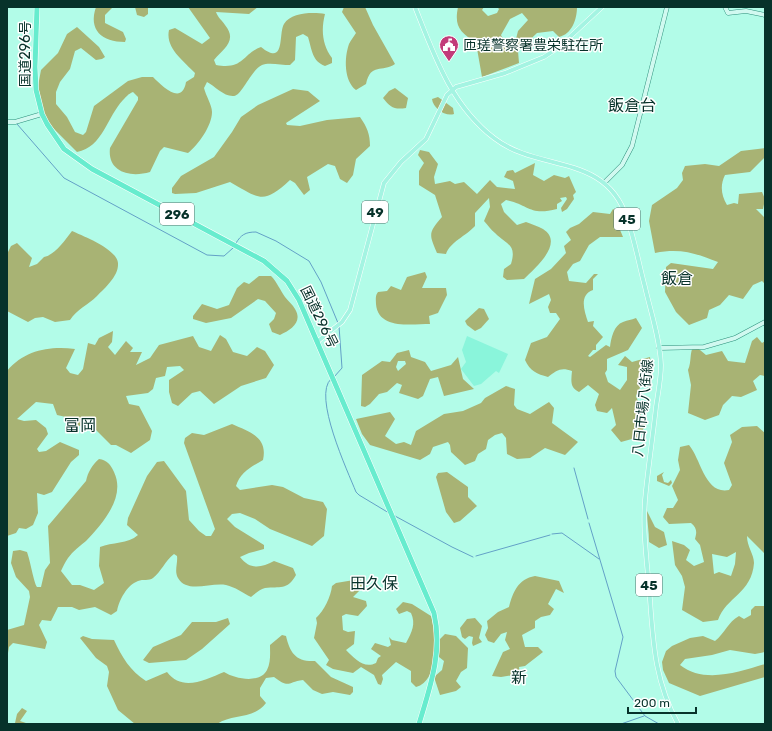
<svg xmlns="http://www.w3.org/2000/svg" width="772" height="731" viewBox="0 0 772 731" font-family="Rubik,'Noto Sans JP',sans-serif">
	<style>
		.built { fill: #8af5db }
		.forest { fill: #a8b374; fill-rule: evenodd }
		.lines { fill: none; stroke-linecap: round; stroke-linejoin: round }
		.stream { stroke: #63a1c7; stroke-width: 1 }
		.secondary-casing { stroke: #2b907b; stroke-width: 5 }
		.primary-casing { stroke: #fff; stroke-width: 5 }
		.highway-casing { stroke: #fff; stroke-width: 6 }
		.secondary { stroke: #d1f9f0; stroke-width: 4 }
		.primary { stroke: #a4f4e2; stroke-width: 4 }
		.highway { stroke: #67ecce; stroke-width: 5 }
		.labels { text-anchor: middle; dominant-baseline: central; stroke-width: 3; stroke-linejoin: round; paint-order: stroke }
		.shield { fill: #fff; stroke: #51706a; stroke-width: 1 }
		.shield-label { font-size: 13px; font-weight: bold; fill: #07322a }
		.poi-label { font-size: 14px; fill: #07322a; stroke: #fff; text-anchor: start }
		.street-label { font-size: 14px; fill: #07322a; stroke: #fff }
		.quarter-label { font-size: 16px; fill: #07322a; stroke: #fff }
	</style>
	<rect width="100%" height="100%" fill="#b2fce8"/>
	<polygon class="built" points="467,336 508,354 499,373 496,371 481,384 474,386 461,369 466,362 462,350"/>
	<g class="forest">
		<path d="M96 7H113L105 15V23L123 32 126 39 125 42C102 42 88 30 96 7Z"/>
		<polygon points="135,7 148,7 148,14 144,17 137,15"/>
		<path d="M188 7H258L249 14 216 12C218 18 222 20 225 25 238 41 223 49 214 60L216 65C244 70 242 54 261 47 286 67 278 34 284 24 291 12 314 12 325 14 321 29 322 45 332 58V63L325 66C312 61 312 50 308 37L303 34 296 37 295 60 290 65C282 65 268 62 262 65 251 70 242 95 234 96 224 97 215 86 207 82L204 88C206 96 212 105 212 112 212 126 198 145 188 153L164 147 160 151 150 172C130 178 107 172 110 148L138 100V97L133 92C128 94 126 97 123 100 107 117 103 147 77 152L49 124 44 115 38 86 41 70 58 53 67 34 77 27 99 47 105 57 102 59 96 60 81 48 75 51 70 69 60 82 56 92V104L67 117 75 132 83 135 86 132 94 106 128 81 142 77H153C162 86 182 106 186 82L194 77 195 73C184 61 165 48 169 30L175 28 202 44 210 38Z"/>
		<path d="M344 7H365L373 25 395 64C382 73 371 62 366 84L356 90C344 81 344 58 349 44 351 40 354 36 356 33L342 12Z"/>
		<path d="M458 7H484L482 10 488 16 497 13 499 9 497 7H577C577 19 572 34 559 37L553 31 537 33 518 51 519 63 482 77 476 43C460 32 454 27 458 7ZM522 13 528 20 518 31 514 47 503 39 501 35 510 19Z"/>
		<path d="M395 88 408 98 406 108C394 110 390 107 383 98L389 91Z"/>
		<path d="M293 89 308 91 320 101 286 123 287 125 300 126 327 120 360 117C367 127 370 134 370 146L356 159 353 175 347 183 340 179 335 166 328 164 307 177 310 190 304 195 295 183 290 180C263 205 260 199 230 182L196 193 175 194 172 193V188L181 176 214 157 232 132 241 117 258 105Z"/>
		<path d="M438 97 453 108 454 114C445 117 433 108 432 99Z"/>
		<path d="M765 148V157L750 172 725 175C720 185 721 195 727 205L734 203 738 204 739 194 762 192 765 199 763 209H756L765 218V284L762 281 753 285 743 299 729 295 720 305 709 310 707 318 689 325 676 312 665 292 666 267 671 263 713 269 718 262C695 253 680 248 655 253L649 221 652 205 677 188 683 180 682 173 685 166 705 164 719 166 741 151Z"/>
		<path d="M420 150 429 152 438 164 434 177 435 184 450 181 455 184 464 182 477 194 490 180 497 187 515 189 513 181 504 177 507 171 513 170 515 173 535 163 533 175 544 181 554 175 565 178 569 176 576 192 573 195 574 199 567 209 562 212 561 208 567 199 566 197 560 198 562 201 557 204V209C529 216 530 205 506 200L501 204 504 212 517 225 526 222C531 224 538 226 543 229 565 243 535 268 524 279L507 280 503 277 504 269 511 264C517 244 507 245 495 233 491 230 488 225 484 221L490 207 489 198 475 213V226C466 236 450 242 446 254L437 253C429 234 428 233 442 217L435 195 419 185V171L424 163 418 155Z"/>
		<path d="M613 209 624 214 619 218 618 225 623 237H600L589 245 580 261 573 264 567 272 569 281 586 283 594 274H598L593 279V290C579 295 584 310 588 322L594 321 593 326 603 337 596 345V350H593L588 356 590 357 606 345 610 347C611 338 614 325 623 322 628 320 631 320 636 318L642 328 628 350 607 359V370L605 373 608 382 620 390 627 380V367L618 365 625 356 632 362 650 357 651 365 636 396 641 409V418L647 422 639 437 621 442 611 430 616 425 612 408 607 413 597 411 595 405 599 394 588 385 579 392C570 388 571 381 572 371 561 367 557 370 548 377 537 374 530 371 525 360L531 343 547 337 560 319 556 313H550L548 307 551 300 549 294 529 304 535 279 551 269 566 253 564 246 571 240 566 232 570 228 579 224 593 212 610 214Z"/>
		<path d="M72 231C83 236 117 249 118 263 119 276 105 288 97 296 88 305 77 309 70 320L55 322 43 317 35 318 28 322 7 311V254L11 246 17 243 32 258 29 267 37 264 44 257C55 255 65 240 72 231Z"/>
		<path d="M425 272 427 277 422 288H446L447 295 438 313 429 316 430 324C412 324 378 330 376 304 376 299 375 296 378 292L387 291 391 286 401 290 407 277Z"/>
		<path d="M259 276H271C277 282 280 290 285 297 288 301 293 305 295 309 303 322 291 330 280 335L272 332 269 324 274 319 276 313 265 301 258 299 231 318 206 323 193 319V316L202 304 217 309 229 305 237 288 244 282 249 284Z"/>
		<polygon points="479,308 484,309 489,319 481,328 475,331 467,325 465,321"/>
		<path d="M113 331 112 342 108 347 115 355 126 341 133 348 130 352H142L136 365 150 358 159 345 193 336 199 347 211 351 220 335 226 339 233 352 247 356 257 347 265 351 274 365 266 378 241 386 214 404 200 391 192 393 178 406 172 403 169 392V380L184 370 180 366 167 367 165 376 156 378 153 389 148 393 126 396 129 404 139 406 152 431 150 440 131 453 116 445H111L91 425 88 419 80 426 72 425 66 417 57 415 53 404 36 402 17 419 24 421 36 420 46 428 48 434 37 449 39 452 46 451 60 442 79 450V455L71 462 52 492 44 495 37 493 38 513 33 525 26 529 19 528 16 533 7 536V371C25 350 49 346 75 349L66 368 70 373 78 375 83 369 88 343 95 345 99 338Z"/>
		<path d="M757 337 762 343 765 341V376L760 375 753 381 757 390 741 397 732 396 723 405 719 415 705 420 688 413 691 385 688 370C692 361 689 353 694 345L706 355 722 351 728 361 745 363 752 341Z"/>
		<path d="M409 350 411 357 425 362 431 371 451 365 458 357 463 379 474 389 444 396 438 377 430 379 423 396 418 399 399 393 402 385 397 383 387 392 379 394 370 404 365 407 361 406 362 375 382 361 390 362 397 353ZM398 361H405L406 364 398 371 396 367Z"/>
		<polygon points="506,386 515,389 514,405 517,409 530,414 549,402 554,408 552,423 578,442 565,455 545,448 530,458 517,459 507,454 506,438 502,433 495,435 488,440 486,449 478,454 475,461 465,465 451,452 450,445 448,442 433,447 430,454 420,460 370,445 362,434 356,419 390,412 395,419 385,436 396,444 404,442 411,445 416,431 444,414 463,411 481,403 485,398"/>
		<path d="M232 424C250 432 268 437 263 460 251 467 240 473 236 486L240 490 272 485 283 487 304 498 323 502 327 509 324 536 312 546 270 529 255 519 240 513 232 514 227 519 235 527 264 545V549L249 553 240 557C250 570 261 568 274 561L293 568 296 575C287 591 280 586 265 588 260 589 255 594 251 597 243 593 235 587 226 585 211 582 187 594 178 578 174 571 178 563 177 556L174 554C165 561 161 572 153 578 149 581 143 579 138 581 127 585 119 600 117 611L111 615 95 607 79 610 72 607H58L51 621 42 620 39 625 47 642 45 649 13 643 9 647 7 659V630L24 625 30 597 29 591 16 577 11 563 13 551 20 550 27 552C30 560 34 583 37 587H41L45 570 50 563 48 526 86 481C88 472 92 465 99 459 107 460 111 465 114 472 126 497 103 523 86 541 80 546 73 551 68 558 65 562 63 567 61 571L72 585H80L94 590 104 583 99 566 100 547C112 542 128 544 138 535L127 525 128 518 147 476 157 462 164 461 186 491 189 520 199 531 206 536H211L215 529 184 443 185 438 192 433 204 435Z"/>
		<path d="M757 426 765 433V554L747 536C747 547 754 554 754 563 752 593 726 597 718 620L703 622 682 610 685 587 682 576 675 565 672 541 684 545 690 550 686 560 694 566 704 562 700 545 695 539C697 532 697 528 691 523L669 524 663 517 667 508H673L678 500 672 486 680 470 678 460 680 447 689 445C701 459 705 495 729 490L732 485 724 463 732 442 730 435 742 427ZM736 552 735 564 731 576 719 572 714 574 712 554 727 557Z"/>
		<polygon points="447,472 468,487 468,497 477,506 460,521 454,523 446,512 436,477 438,473"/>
		<polygon points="664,472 662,475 664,482 668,483 671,480 672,483 669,486 657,481 657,476"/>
		<path d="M647 511 655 527 664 532 667 545 659 548 649 542C649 531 647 522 647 511Z"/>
		<path d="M535 576 559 581 564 593 556 589 548 604 554 609 550 615 541 617 535 621V628L522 635 525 647H538L543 652 525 666 519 667 520 674 501 677 492 676 503 652 510 649 505 640 507 632 501 634 494 643 488 641 485 635 488 628 487 621 498 612 509 607C513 592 518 579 535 576Z"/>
		<path d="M360 579 365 585 353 597 366 601 367 606 358 616 346 614 342 616 343 630 348 632 355 631 354 644 346 650C355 659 364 669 376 663L378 658 381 656 371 649 375 643 388 647 391 645 389 637 392 640 406 643C412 632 416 624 411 613L407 611 399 614 396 609 403 602 412 604 431 616C436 635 440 681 416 687L411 682V671L396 662 382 675 383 679 381 685 378 684 374 675 361 667 353 673 333 669 326 665 329 660 314 638 317 623 316 618C324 611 331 596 332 586L336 583Z"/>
		<path d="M755 606H765V652L755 654 730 650 712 655 685 659 680 665C704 684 739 672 765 664V677L700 696 669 683 663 670 662 662 666 651 672 646 690 638 703 636 715 641C725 633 728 622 739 616L744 619 751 615V610Z"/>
		<polygon points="228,618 230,624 202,649 186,660 149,663 143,660 153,647 181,635 192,622 216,622"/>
		<polygon points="475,618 482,626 479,638 482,642 473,646 472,643 473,637 469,636 465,639 462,637 460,628 467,619"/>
		<polygon points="445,634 456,636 468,648 467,668 461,672 456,681 461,687 456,691 440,695 434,677 442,670 444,661 439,657 440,639"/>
		<path d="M282 635 286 636C290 653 296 662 315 661L331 677 353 687V692L350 695 333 692 322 694 313 690 303 680C287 682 290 689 274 677L266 678 260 688V696L266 703C253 720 233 713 217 724H135L118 710 107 686 109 672 107 666 96 658 80 638 83 636 92 639 114 640C122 657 130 671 146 681L167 672C182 692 205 680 224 672 235 679 260 684 267 670 271 662 270 653 270 645Z"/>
		<polygon points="22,708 27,711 20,721 29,724 11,724 15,723 17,714"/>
	</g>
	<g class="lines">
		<g class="stream">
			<polyline points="17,124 64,178 207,255 224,256 233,248"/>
			<path d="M236 243C241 235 245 232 256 232L276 241 309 261 321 282 338 323"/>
			<polyline points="334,377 342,368 339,326"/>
			<path d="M331 379C312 395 348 472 356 492L359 495 389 513"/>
			<polyline points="574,468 588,519"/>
			<polyline points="395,516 452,547 473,557"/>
			<polyline points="589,523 623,637 615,671 616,677 645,716 659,724"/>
			<polyline points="552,534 562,533 599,559"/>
			<polyline points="476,556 550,535"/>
			<polyline points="621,724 644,716"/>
		</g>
		<g class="secondary-casing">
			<g id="secondary">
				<polyline points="725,7 728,13 746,11 765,15"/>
				<polyline points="7,122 15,122 42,114"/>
				<polyline points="605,182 622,165 632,146 667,7"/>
				<polyline points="659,348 704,347 735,338 765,322"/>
			</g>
		</g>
		<g class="primary-casing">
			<g id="primary">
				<path d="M415 7C434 55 451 105 494 138 539 173 605 152 627 218 635 241 639 265 645 287 651 313 660 339 661 365 661 379 658 393 656 407 653 435 649 462 646 490 642 522 646 554 649 586 653 637 653 678 678 724"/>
				<polyline points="318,341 342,322 350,310 384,183 401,162 426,139 447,95 456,87 505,73 544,57 559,47 602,7"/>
			</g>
		</g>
		<g class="highway-casing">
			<path id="highway" d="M37 7 35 67 36 90 42 114 47 124 64 149 92 169 264 261 287 281 299 300 434 613C443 652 430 687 419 724"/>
		</g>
		<use href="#secondary" class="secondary"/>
		<use href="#primary" class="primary"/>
		<use href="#highway" class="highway"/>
	</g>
	<defs>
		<g id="civic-pin" transform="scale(1)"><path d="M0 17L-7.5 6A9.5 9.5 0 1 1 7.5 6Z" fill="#c23b79" stroke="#fff"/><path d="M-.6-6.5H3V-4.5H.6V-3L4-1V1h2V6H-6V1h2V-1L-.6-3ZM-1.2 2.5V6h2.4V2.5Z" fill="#fff"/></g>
	</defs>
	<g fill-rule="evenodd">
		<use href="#civic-pin" x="449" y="45"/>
	</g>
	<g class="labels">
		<g class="shield">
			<rect x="362" y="201" width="26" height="22" rx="3"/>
			<rect x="160" y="203" width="34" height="22" rx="3"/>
			<rect x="614" y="208" width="26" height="22" rx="3"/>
			<rect x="636" y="574" width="26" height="22" rx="3"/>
		</g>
		<g class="shield-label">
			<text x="375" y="212">49</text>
			<text x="177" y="214">296</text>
			<text x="627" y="219">45</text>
			<text x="649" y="585">45</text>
		</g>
		<g class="poi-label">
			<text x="463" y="45">匝瑳警察署豊栄駐在所</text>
		</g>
		<g class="street-label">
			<text transform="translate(25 54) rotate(-90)">国道296号</text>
			<text transform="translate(319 317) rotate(64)">国道296号</text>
			<text transform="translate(643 408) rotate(-84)">八日市場八街線</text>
		</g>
		<g class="quarter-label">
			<text x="632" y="105">飯倉台</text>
			<text x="677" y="278">飯倉</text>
			<text x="80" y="425">富岡</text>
			<text x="374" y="583">田久保</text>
			<text x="519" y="677">新</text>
		</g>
	</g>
	<rect width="772" height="731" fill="none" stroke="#07322a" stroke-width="16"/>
	<path d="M628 707v6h68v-6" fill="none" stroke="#07322a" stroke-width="2"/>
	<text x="634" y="707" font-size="12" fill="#07322a" stroke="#ffffff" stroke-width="3" paint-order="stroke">200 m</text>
</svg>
